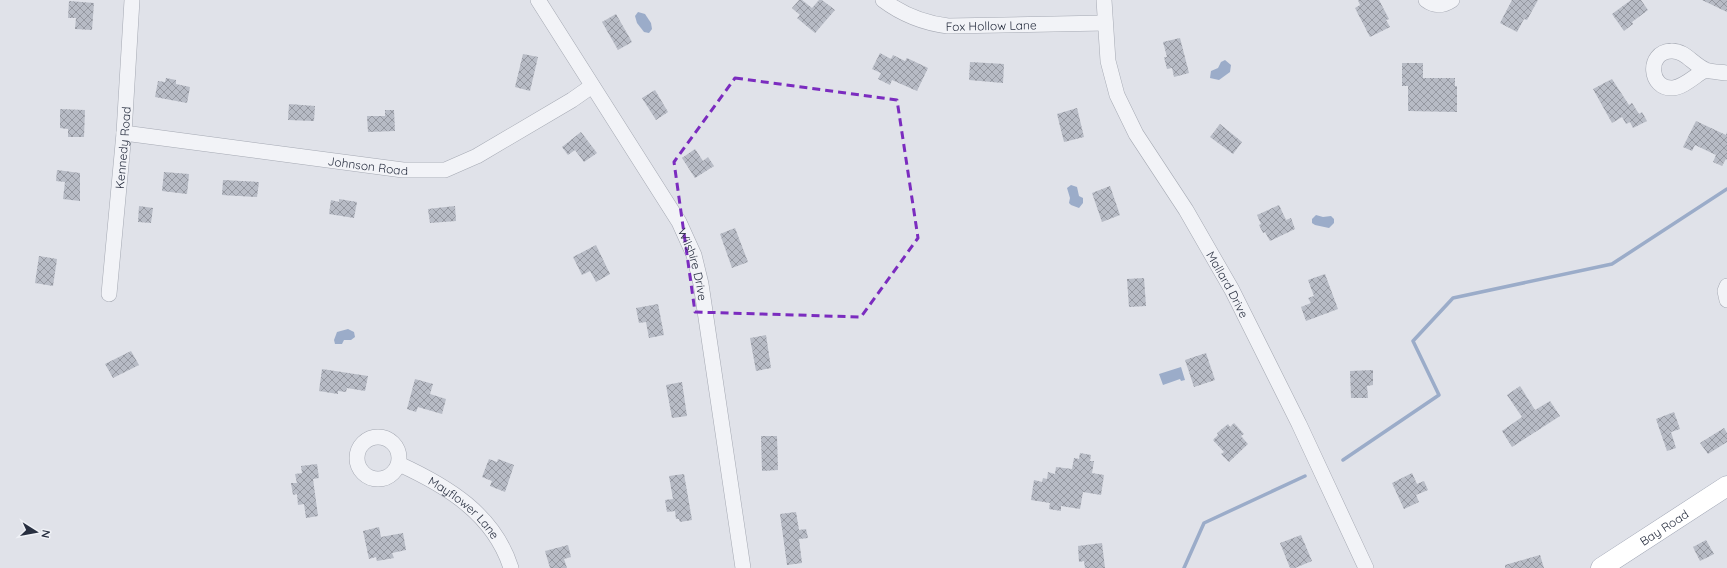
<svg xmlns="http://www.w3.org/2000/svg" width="1727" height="568" viewBox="0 0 1727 568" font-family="Quicksand,sans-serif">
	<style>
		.water { fill: #9bacc9 }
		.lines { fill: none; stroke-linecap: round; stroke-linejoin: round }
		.stream { stroke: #9bacc9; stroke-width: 3.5 }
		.building { fill: url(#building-cross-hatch) }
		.minor-casing { stroke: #a5a9b3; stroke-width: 16 }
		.major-casing { stroke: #9fa5b4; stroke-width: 21 }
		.minor { stroke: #f2f3f7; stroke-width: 15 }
		.major { stroke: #fff; stroke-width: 20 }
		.marked { fill: none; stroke: #7b2cbf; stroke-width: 3; stroke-dasharray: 8 5; stroke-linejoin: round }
		.labels { text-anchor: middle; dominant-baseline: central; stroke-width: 3; stroke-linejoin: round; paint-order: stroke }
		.street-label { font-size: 12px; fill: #282f40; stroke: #eff1f6 }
	</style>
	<defs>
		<pattern id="building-cross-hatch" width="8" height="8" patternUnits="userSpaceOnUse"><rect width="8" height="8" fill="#b7bbc5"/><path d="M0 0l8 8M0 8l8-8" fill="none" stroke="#9598a1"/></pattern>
	</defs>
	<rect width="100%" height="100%" fill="#e0e2e9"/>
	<g class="water">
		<polygon points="638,12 645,14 651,23 652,29 649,33 644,32 637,23 635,16"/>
		<polygon points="1225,60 1231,65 1230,72 1219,80 1210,78 1211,71 1218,68 1221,62"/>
		<polygon points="1071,185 1077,187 1079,196 1083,198 1083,203 1079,208 1071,205 1069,203 1070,198 1067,188"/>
		<polygon points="1316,215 1323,217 1331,216 1334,219 1334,223 1329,228 1315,225 1312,223 1312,219"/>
		<polygon points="348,329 354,332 355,337 351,340 344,340 342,344 335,344 334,340 337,332"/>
		<polygon points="1181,367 1185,380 1181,381 1180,379 1163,385 1159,374"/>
	</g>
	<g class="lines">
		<g class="stream">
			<polyline points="1343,460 1439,395 1413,341 1453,298 1612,264 1727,189"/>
			<polyline points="1184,568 1204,523 1305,476"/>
		</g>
	</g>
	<g class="building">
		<polygon points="799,0 802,0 812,8 819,0 822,0 835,10 815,33 797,18 800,15 792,8"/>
		<polygon points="1358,0 1379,0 1389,19 1386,20 1390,27 1370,37 1355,8 1360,5"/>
		<polygon points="1512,0 1538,0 1527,20 1524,19 1517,32 1500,23"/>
		<polygon points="1631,0 1641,0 1648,10 1632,22 1633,24 1624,31 1612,14"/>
		<polygon points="1702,0 1727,0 1727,12"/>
		<polygon points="69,1 94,3 92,30 75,29 76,18 68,18"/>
		<polygon points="616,14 632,42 618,50 602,22"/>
		<polygon points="1180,38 1189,73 1174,77 1172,68 1167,69 1164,57 1167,57 1163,42"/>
		<polygon points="880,53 891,59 893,55 905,61 907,58 928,68 917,91 892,80 890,85 878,79 881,73 872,69"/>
		<polygon points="523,54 538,57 530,91 515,87"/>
		<polygon points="970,62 1004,64 1003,83 969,80"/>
		<polygon points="1402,63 1423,63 1423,78 1455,78 1455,86 1457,86 1457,112 1408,111 1408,86 1402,86"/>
		<polygon points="166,78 176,80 176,84 190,87 187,103 155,97 158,81 165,82"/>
		<polygon points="1612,79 1629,105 1632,103 1639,114 1642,112 1647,121 1633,128 1630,122 1626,124 1622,117 1612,123 1593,89"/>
		<polygon points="655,90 668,112 656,120 642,98"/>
		<polygon points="289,104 315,106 314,121 288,120"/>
		<polygon points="1077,108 1084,137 1064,142 1057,114"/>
		<polygon points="60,109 85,110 84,137 68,137 68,129 60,128"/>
		<polygon points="385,110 394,110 395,131 368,132 367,116 385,116"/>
		<polygon points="1696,121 1726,135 1727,132 1727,160 1726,159 1722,166 1713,162 1716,155 1695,145 1692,151 1683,147"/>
		<polygon points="1220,124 1242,142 1233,154 1210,137"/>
		<polygon points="581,132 597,153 584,162 575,150 568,155 562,147"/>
		<polygon points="695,149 703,161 708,157 714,166 695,178 682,158"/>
		<polygon points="57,170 80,173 80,201 63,199 65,182 56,181"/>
		<polygon points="164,172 189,174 187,194 162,191"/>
		<polygon points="223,180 259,182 257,197 222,195"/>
		<polygon points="1110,186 1120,215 1102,222 1092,193"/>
		<polygon points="339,199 357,202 354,218 329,214 331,200 339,202"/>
		<polygon points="1279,205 1286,220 1291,218 1295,229 1270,241 1265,232 1263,233 1259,225 1261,224 1257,215"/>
		<polygon points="139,206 153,208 151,223 138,222"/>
		<polygon points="455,206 456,221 430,223 428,209"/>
		<polygon points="735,228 748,262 732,268 720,234"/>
		<polygon points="596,245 610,274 596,282 590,271 582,275 573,257"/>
		<polygon points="39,256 57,259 53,286 35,283"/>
		<polygon points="1325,274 1338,309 1306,321 1301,307 1311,303 1308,298 1314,296 1308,280"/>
		<polygon points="1144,278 1146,306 1129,307 1127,279"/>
		<polygon points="658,304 664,335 649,338 646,322 639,323 636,308"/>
		<polygon points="766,335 771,368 756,371 750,338"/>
		<polygon points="131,351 139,365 113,378 105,364"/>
		<polygon points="1206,353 1215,380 1194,387 1185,360"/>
		<polygon points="322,369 368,376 365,391 347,388 346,392 338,391 338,394 319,391"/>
		<polygon points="1373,370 1373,385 1367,386 1368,398 1351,398 1350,371"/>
		<polygon points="415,379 433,384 430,394 446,399 442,414 418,407 416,412 407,409"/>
		<polygon points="682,382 687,416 672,418 666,385"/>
		<polygon points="1520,386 1535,410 1550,401 1560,416 1512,447 1502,431 1522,417 1507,395"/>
		<polygon points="1674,412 1680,429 1671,432 1676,448 1667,451 1656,419"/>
		<polygon points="1234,423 1244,434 1241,436 1248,444 1229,462 1221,454 1224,452 1213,440 1218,435 1217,433 1228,424 1230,427"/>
		<polygon points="1724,428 1727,433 1727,442 1708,454 1700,443"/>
		<polygon points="761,436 777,436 778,470 762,471"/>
		<polygon points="1080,453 1091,455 1090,461 1094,461 1092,473 1104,475 1101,495 1083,492 1080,509 1061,506 1061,511 1049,509 1050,503 1031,500 1034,480 1042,482 1043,478 1047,479 1048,472 1055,474 1056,467 1072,469 1074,458 1079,459"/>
		<polygon points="489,459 497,462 498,459 514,465 505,492 490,486 492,481 482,477"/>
		<polygon points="317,464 319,478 313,479 318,516 306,518 304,504 298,505 297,494 293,495 291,483 297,483 295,474 302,473 301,466"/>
		<polygon points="1412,473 1417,484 1424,481 1428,490 1416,495 1419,502 1404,509 1392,483"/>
		<polygon points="684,474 692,520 680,522 679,519 676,519 675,511 667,512 665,500 673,499 669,476"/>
		<polygon points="796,512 799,530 806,529 808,538 799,539 802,563 787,565 780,514"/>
		<polygon points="379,527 381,537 403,533 406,550 392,553 394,558 377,561 376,557 369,559 363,531"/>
		<polygon points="1301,535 1312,561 1295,568 1290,568 1280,543"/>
		<polygon points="1706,540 1714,554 1700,561 1693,547"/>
		<polygon points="1102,543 1105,568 1085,568 1084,561 1079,562 1078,546"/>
		<polygon points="568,545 571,557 564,559 567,568 550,568 545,551"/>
		<polygon points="1540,555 1544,568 1505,568 1505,565"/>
	</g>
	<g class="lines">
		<g class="minor-casing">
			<g id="minor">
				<path id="s1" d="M538 0 679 222 694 255 701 284 743 568"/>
				<path id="s2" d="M883 0C903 15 924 23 948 26L1105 23"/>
				<path id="s3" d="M1104 0 1108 61 1117 95 1136 134 1186 210 1232 290 1299 424 1366 568"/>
				<path d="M1426 0C1434 6 1443 6 1452 0"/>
				<path d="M1705 70C1696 75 1684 87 1673 88 1649 90 1646 52 1671 51 1685 50 1693 65 1706 70 1712 72 1720 72 1727 73"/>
				<path id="s4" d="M124 133 403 170H445L477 156 572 100 592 86"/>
				<polyline points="1727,286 1725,291 1727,300"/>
				<path id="s5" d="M109 294 124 133 132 0"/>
				<circle cx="378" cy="458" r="21"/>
				<path id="s6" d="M399 464C447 486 494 514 511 568"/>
			</g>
		</g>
		<g class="major-casing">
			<g id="major">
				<path id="s7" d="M1601 568 1727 486"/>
			</g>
		</g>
		<use href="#minor" class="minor"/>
		<use href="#major" class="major"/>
	</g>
	<path class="marked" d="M735 78 897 100 918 238 861 317 695 312 674 162Z"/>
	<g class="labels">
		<g class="street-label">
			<text stroke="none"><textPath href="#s2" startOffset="114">Fox Hollow Lane</textPath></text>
			<text stroke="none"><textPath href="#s5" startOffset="147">Kennedy Road</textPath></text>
			<text stroke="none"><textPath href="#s4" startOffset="246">Johnson Road</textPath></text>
			<text stroke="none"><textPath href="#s1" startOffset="308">Wilshire Drive</textPath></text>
			<text stroke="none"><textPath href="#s3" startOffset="316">Mallard Drive</textPath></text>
			<text stroke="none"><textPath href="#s6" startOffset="79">Mayflower Lane</textPath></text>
			<text stroke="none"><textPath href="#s7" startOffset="75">Bay Road</textPath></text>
		</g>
	</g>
	<g transform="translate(36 532) rotate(101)" stroke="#eff1f6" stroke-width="3" paint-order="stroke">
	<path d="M0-3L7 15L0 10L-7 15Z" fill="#282f40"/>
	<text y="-6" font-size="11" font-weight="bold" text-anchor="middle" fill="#282f40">N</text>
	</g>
</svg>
